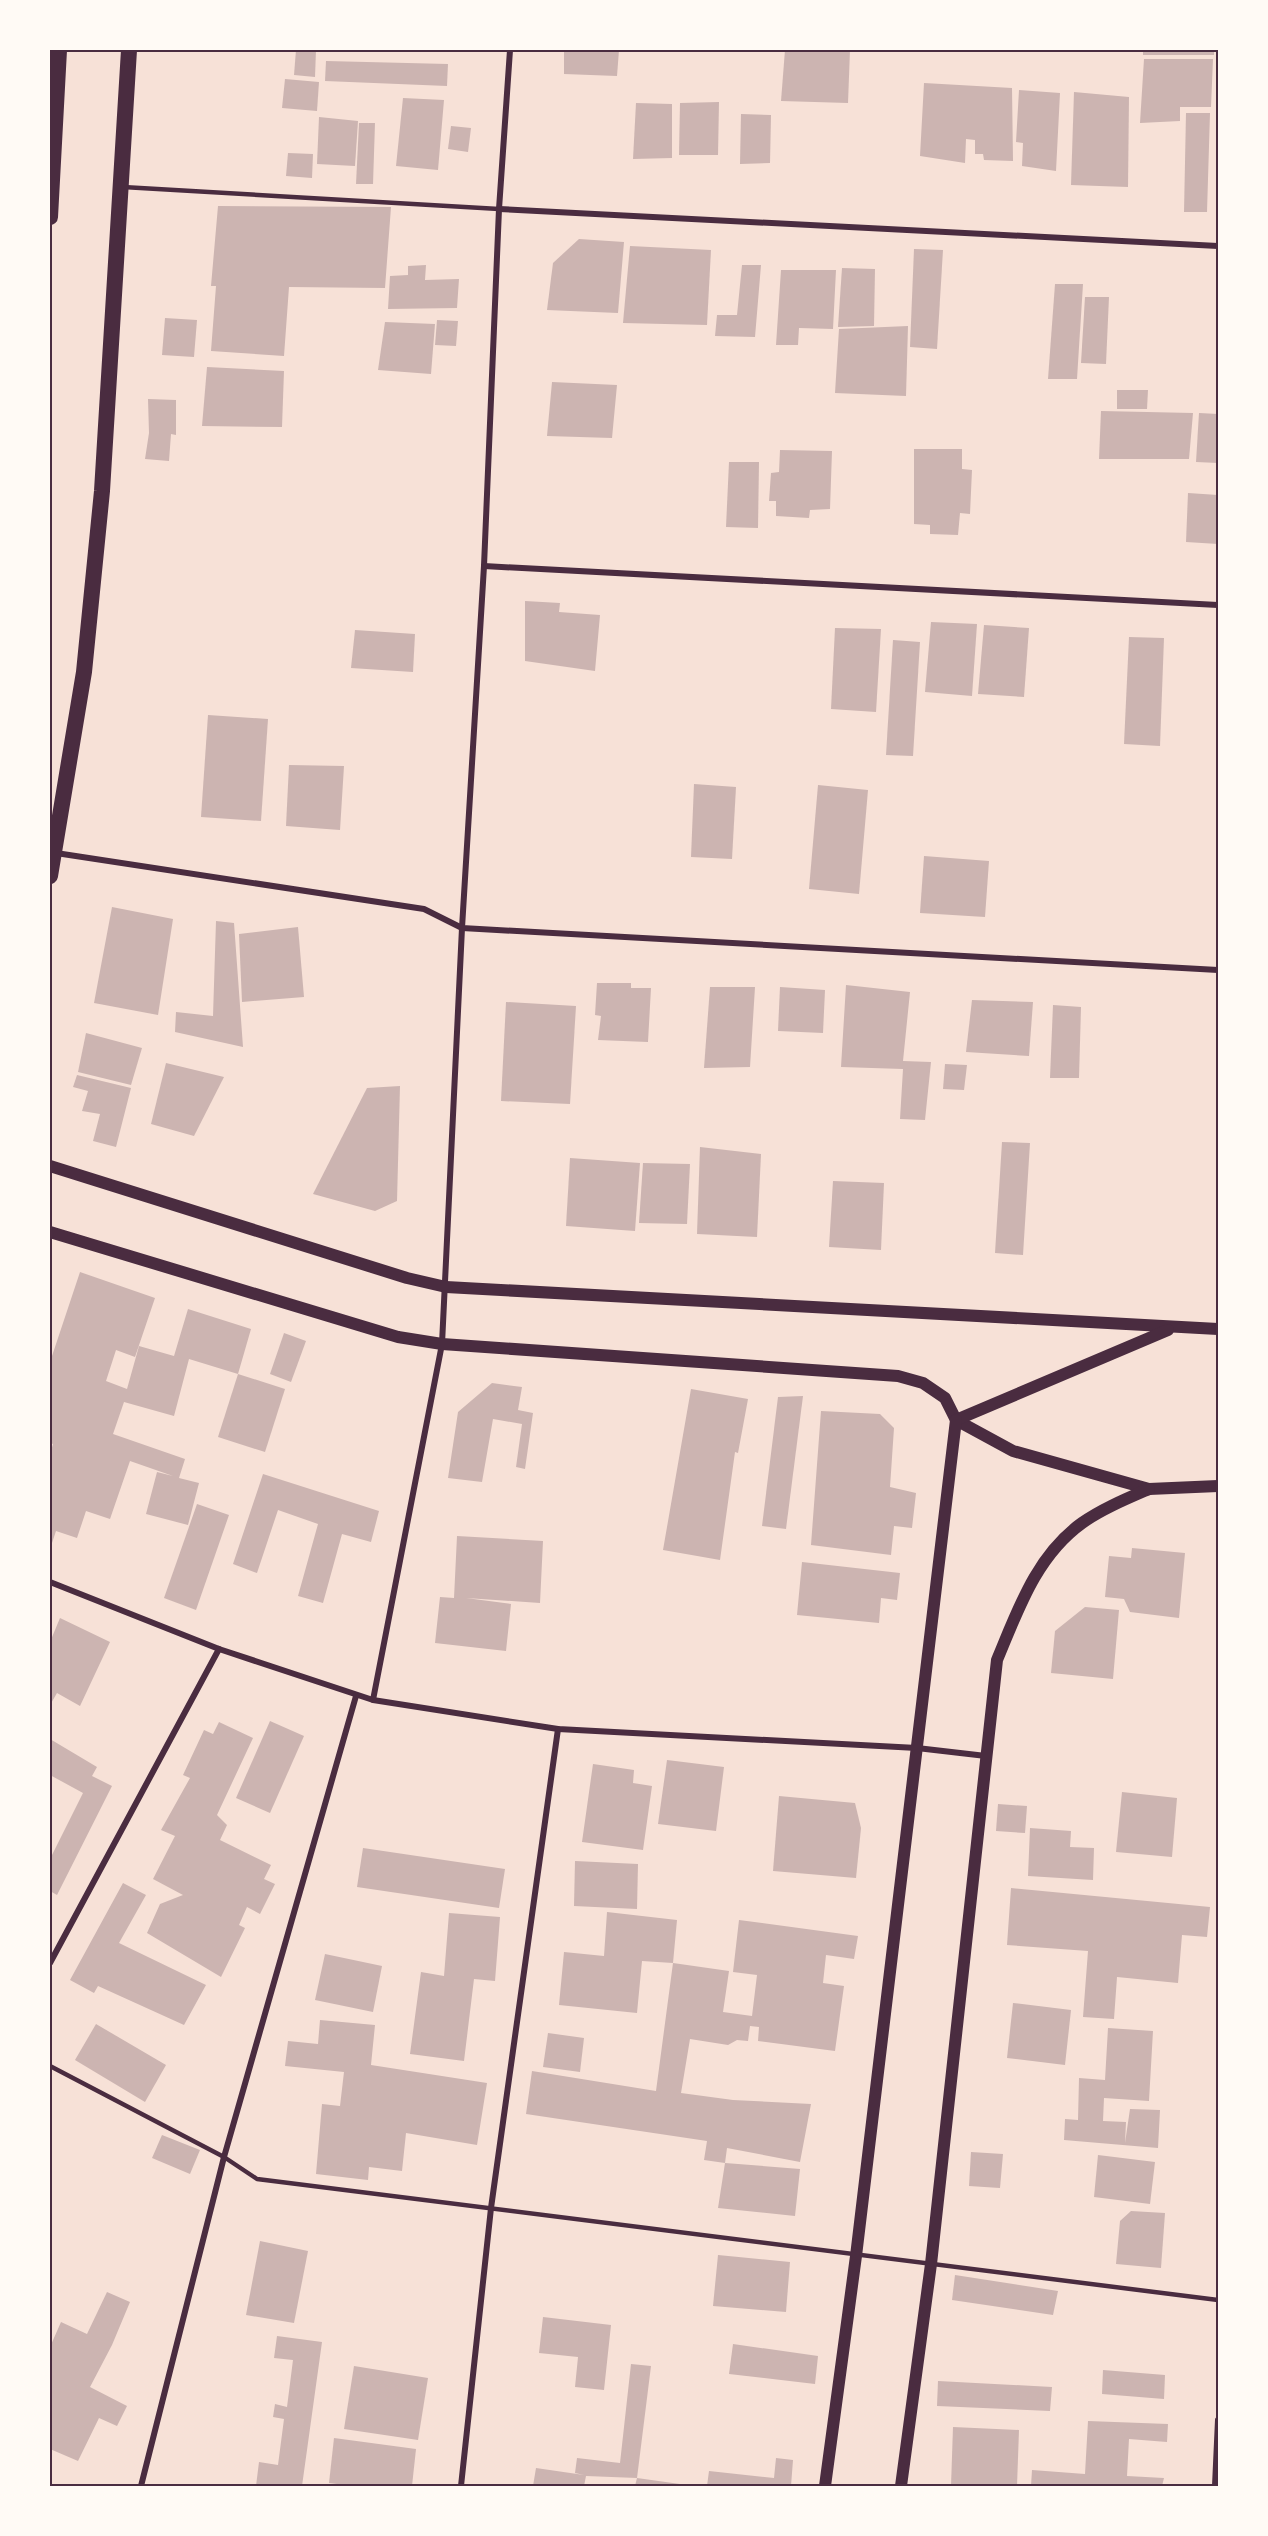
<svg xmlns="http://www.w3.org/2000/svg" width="1268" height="2536" viewBox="0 0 1268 2536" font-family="Montserrat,sans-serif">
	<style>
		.building { fill: #ccb4b1 }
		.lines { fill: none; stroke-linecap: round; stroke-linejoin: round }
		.service { stroke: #4a2c40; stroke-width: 4.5 }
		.minor { stroke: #4a2c40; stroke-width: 6 }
		.secondary { stroke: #4a2c40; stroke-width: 12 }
		.trunk { stroke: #4a2c40; stroke-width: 16 }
		.neatline { fill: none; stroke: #4a2c40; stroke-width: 2 }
	</style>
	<rect width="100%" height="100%" fill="#f7e1d7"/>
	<g class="building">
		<polygon points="296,50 316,50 315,77 294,75"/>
		<polygon points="564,50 619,50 617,76 564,74"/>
		<polygon points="785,50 850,50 848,103 781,101"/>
		<rect x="1143" y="50" width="71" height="5"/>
		<polygon points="1144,59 1213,59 1211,107 1180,107 1180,121 1140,123"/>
		<polygon points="326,61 448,64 447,86 325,81"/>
		<polygon points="285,79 319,82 317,111 282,108"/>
		<polygon points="924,83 1012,88 1013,161 984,160 983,154 975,154 975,140 966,139 965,163 920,156"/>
		<polygon points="1019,90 1060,93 1056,171 1022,166 1023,143 1016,142"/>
		<polygon points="1074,92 1129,97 1128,187 1071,185"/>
		<polygon points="403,98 444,100 438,170 396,166"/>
		<polygon points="719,102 718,155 679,155 680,103"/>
		<polygon points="636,103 672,104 672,158 633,159"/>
		<polygon points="1186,113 1210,113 1207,212 1184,212"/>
		<polygon points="741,114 771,115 770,163 740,164"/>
		<polygon points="319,117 358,121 355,166 317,164"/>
		<polygon points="359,123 375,123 373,184 356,184"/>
		<polygon points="451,126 471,128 468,152 448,149"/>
		<polygon points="288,153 313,154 312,178 286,176"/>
		<polygon points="218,206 391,207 385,288 289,287 284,356 211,351 216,286 211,286"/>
		<polygon points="579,239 624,242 618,313 547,310 553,263"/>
		<polygon points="630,246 711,250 707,325 623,323"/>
		<polygon points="914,249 943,250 937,349 910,347"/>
		<polygon points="426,265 425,280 459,279 457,308 388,309 390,276 408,275 408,266"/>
		<polygon points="742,265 761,265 755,337 715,336 717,315 737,315"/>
		<polygon points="842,268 875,269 874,326 838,327"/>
		<polygon points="781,270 836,270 833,329 799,328 798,345 776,345"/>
		<polygon points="1055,284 1083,284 1077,379 1048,379"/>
		<polygon points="1085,297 1109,297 1106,364 1081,363"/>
		<polygon points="165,318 197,320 194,357 162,355"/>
		<polygon points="437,320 458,321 456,346 435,345"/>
		<polygon points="385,322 435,324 431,374 378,370"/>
		<polygon points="908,326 906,396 835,393 839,329"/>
		<polygon points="207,367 284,371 282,427 202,426"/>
		<polygon points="552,382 617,385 612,438 547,436"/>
		<polygon points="1117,390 1148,390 1147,409 1117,409"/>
		<polygon points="148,399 176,400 176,435 171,434 169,461 145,459 149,433"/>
		<polygon points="1101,411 1193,413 1189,459 1099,459"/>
		<polygon points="1199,413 1218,414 1218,463 1196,462"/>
		<polygon points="914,449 962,449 962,469 972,470 970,514 960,513 958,535 930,534 930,525 914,524"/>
		<polygon points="780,450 832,451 830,509 810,510 809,518 776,516 776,501 769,501 771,473 779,472"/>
		<polygon points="729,462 759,462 758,528 726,527"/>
		<polygon points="1188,493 1218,495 1218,544 1186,542"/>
		<polygon points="525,601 560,603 559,612 600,615 595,671 525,661"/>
		<polygon points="931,622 977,624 972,696 925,692"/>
		<polygon points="984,625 1029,628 1024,697 978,694"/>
		<polygon points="835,628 881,629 876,712 831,709"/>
		<polygon points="355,630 415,634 413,672 351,668"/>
		<polygon points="1129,637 1164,638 1160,746 1124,744"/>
		<polygon points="893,640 920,642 913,756 886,755"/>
		<polygon points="208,715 268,719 261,821 201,817"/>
		<polygon points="289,765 344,766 340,830 286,826"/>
		<polygon points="694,784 736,787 732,859 691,857"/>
		<polygon points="818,785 868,790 859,894 809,889"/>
		<polygon points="924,856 989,861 985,917 920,913"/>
		<polygon points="112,907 173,919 158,1015 94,1003"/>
		<polygon points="216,921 234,923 243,1047 175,1032 176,1012 213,1016"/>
		<polygon points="298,927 304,997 242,1002 239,934"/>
		<polygon points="597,983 631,983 631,988 651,988 648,1042 598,1040 601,1016 595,1015"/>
		<polygon points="846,985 910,992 903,1061 931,1062 925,1120 900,1119 903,1069 841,1067"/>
		<polygon points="710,987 755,987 750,1067 704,1068"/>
		<polygon points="780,987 825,990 823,1033 778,1031"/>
		<polygon points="972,1000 1033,1002 1029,1056 966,1052"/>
		<polygon points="506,1002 576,1006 570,1104 501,1101"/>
		<polygon points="1053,1005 1081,1007 1079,1078 1050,1078"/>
		<polygon points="86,1033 142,1048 131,1085 78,1072"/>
		<polygon points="166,1063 224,1077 194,1136 151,1124"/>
		<polygon points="945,1064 967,1065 964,1090 943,1089"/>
		<polygon points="77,1075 131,1088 116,1147 93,1141 100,1114 82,1111 88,1091 73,1087"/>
		<polygon points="400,1086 397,1201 375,1211 313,1194 367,1088"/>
		<polygon points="1002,1142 1030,1143 1023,1255 995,1253"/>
		<polygon points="700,1147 761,1154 757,1237 697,1234"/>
		<polygon points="570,1158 640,1163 635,1231 566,1226"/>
		<polygon points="643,1163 690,1164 687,1224 639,1223"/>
		<polygon points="833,1181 884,1183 881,1250 829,1247"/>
		<polygon points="80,1272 155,1298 135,1357 116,1350 106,1381 127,1389 139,1346 174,1356 188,1309 251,1329 238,1374 189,1359 174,1416 124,1402 113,1434 185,1459 179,1478 199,1483 188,1525 146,1514 157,1472 173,1476 130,1461 110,1519 86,1511 77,1538 56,1531 50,1549 50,1454 53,1444 50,1443 50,1362"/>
		<polygon points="284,1333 306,1341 291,1382 270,1374"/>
		<polygon points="238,1374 285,1389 265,1452 218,1437"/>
		<polygon points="492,1383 522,1387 518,1410 533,1413 525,1469 516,1467 522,1424 493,1419 482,1482 448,1478 458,1412"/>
		<polygon points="691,1389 748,1399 738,1453 735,1452 720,1560 663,1550"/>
		<polygon points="803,1396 786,1529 762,1526 778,1397"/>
		<polygon points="821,1411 880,1414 894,1428 890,1487 916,1493 912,1528 894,1526 891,1555 811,1545"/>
		<polygon points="263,1474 379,1511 371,1542 342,1534 323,1603 298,1596 318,1524 278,1510 257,1573 233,1564"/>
		<polygon points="197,1504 229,1515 196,1610 164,1598"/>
		<polygon points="457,1536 543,1541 540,1603 466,1598 511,1604 506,1651 435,1643 440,1597 454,1598"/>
		<polygon points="1132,1548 1185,1553 1179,1618 1130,1612 1124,1599 1105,1597 1109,1556 1131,1558"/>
		<polygon points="802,1562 900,1573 897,1600 881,1598 879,1623 797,1615"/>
		<polygon points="1085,1607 1119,1610 1113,1679 1051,1673 1055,1631"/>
		<polygon points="60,1618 110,1642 80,1706 57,1693 50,1705 50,1642"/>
		<polygon points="270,1721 304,1736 270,1813 236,1798"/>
		<polygon points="219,1722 253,1738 217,1815 227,1825 220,1840 271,1865 264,1879 275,1884 260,1914 247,1907 239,1925 245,1928 221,1977 147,1933 160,1904 183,1895 153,1879 175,1836 161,1830 190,1778 183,1775 204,1730 213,1734"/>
		<polygon points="50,1739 97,1767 92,1776 112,1786 57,1895 50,1891 50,1859 83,1793 50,1775"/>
		<polygon points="667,1760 724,1767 716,1831 658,1824"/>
		<polygon points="593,1764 634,1770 633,1783 652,1786 643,1850 582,1842"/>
		<polygon points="1122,1792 1177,1798 1172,1857 1116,1852"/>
		<polygon points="779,1796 855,1803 861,1828 856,1878 773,1871"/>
		<polygon points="998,1804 1027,1806 1025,1833 996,1831"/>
		<polygon points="1030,1828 1071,1831 1070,1847 1094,1848 1093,1880 1028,1876"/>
		<polygon points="363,1848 505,1869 499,1908 357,1887"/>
		<polygon points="575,1861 638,1864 637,1909 574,1906"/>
		<polygon points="123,1883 146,1895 119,1943 206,1985 184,2025 98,1986 94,1993 70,1980"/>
		<polygon points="1011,1888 1210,1907 1207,1937 1182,1935 1178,1983 1117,1977 1114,2019 1083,2017 1088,1951 1007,1945"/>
		<polygon points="607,1912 677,1920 673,1963 729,1971 723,2012 752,2016 757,1975 733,1972 739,1920 858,1936 854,1959 826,1955 823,1983 844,1986 835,2051 758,2041 759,2027 750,2026 748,2041 737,2040 728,2045 690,2039 681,2093 733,2100 811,2104 800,2162 727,2148 725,2163 800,2169 795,2216 718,2208 725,2163 704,2160 707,2141 526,2114 532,2071 656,2091 673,1963 642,1961 637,2013 559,2005 564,1952 604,1956"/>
		<polygon points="449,1913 500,1917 495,1981 474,1979 464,2061 410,2054 421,1972 444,1976"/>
		<polygon points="325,1954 382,1966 373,2012 315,2000"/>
		<polygon points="1013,2003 1071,2010 1065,2065 1007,2058"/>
		<polygon points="320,2020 375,2025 371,2065 487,2083 477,2145 406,2133 402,2171 369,2167 368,2180 316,2174 322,2104 340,2106 344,2072 285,2066 288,2041 318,2044"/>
		<polygon points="96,2024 166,2065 145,2102 75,2060"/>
		<polygon points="1108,2028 1153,2031 1149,2101 1104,2098 1103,2121 1126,2122 1125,2143 1130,2109 1160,2110 1158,2148 1064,2140 1065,2119 1078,2120 1079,2078 1105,2080"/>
		<polygon points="548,2033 584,2038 580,2072 543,2067"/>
		<polygon points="162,2135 200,2150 190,2174 152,2158"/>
		<polygon points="971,2152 1003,2154 1000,2188 969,2186"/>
		<polygon points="1098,2155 1155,2162 1150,2204 1094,2197"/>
		<polygon points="1131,2211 1165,2213 1161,2268 1116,2264 1120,2221"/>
		<polygon points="260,2241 308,2251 294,2323 246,2315"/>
		<polygon points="718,2255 790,2262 786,2312 713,2306"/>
		<polygon points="955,2275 1058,2291 1053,2315 952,2300"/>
		<polygon points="107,2292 130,2302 112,2345 90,2387 127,2406 117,2426 99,2418 78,2461 50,2449 50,2347 61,2322 87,2334"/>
		<polygon points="543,2317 611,2325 604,2390 575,2387 578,2357 539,2353"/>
		<polygon points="277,2336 322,2342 302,2486 256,2486 259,2462 278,2465 284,2419 273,2417 275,2404 287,2407 293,2360 274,2358"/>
		<polygon points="733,2344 818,2356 815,2384 729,2374"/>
		<polygon points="631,2364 651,2366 637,2478 586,2476 584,2486 533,2486 536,2468 584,2475 575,2473 577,2458 620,2463"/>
		<polygon points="354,2366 428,2378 418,2440 344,2429"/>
		<polygon points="1103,2370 1165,2375 1164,2399 1102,2394"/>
		<polygon points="938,2381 1052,2387 1050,2411 937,2406"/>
		<polygon points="1088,2421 1168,2424 1167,2442 1129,2439 1127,2476 1164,2478 1162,2486 1031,2486 1032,2470 1085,2474"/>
		<polygon points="953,2427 1019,2430 1017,2486 951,2486"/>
		<polygon points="334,2438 416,2449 412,2486 352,2486 329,2483"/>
		<polygon points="776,2458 793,2460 791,2486 707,2486 709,2471 774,2478"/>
		<polygon points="637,2478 687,2485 687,2486 635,2486"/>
	</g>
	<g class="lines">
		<g class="service">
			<polyline points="123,187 499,209"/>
			<polyline points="50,2066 224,2157 257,2179 1218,2300"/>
		</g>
		<g class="minor">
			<polyline points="499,209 1218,246"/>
			<polyline points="484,566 1218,605"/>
			<polyline points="56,853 424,909 462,928 1218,970"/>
			<polyline points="50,1582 219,1649 373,1700 558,1729 917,1748 986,1756"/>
			<polyline points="373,1700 442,1344 462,928 484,566 499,209 510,50"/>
			<polyline points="50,1963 219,1649"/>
			<polyline points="141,2486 224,2157 356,1696"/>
			<polyline points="461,2486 491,2208 558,1729"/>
			<polyline points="1215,2486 1218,2420"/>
		</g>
		<g class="secondary">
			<polyline points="50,1166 407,1278 446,1287 1218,1329"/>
			<polyline points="50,1232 398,1337 442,1344 898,1376 923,1383 945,1398 956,1420 1013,1451 1149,1489 1218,1486"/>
			<polyline points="956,1420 1168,1330"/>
			<polyline points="825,2486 856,2256 956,1420"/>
			<path d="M901 2486 931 2264 997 1660C1018 1610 1036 1556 1082 1523 1102 1509 1126 1499 1149 1489"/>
		</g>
		<g class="trunk">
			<polyline points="50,217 59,50"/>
			<polyline points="50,876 84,672 102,491 129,50"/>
		</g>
	</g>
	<rect width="1268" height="2536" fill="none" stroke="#fffaf5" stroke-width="102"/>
	<rect x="51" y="51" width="1166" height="2434" class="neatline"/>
</svg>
